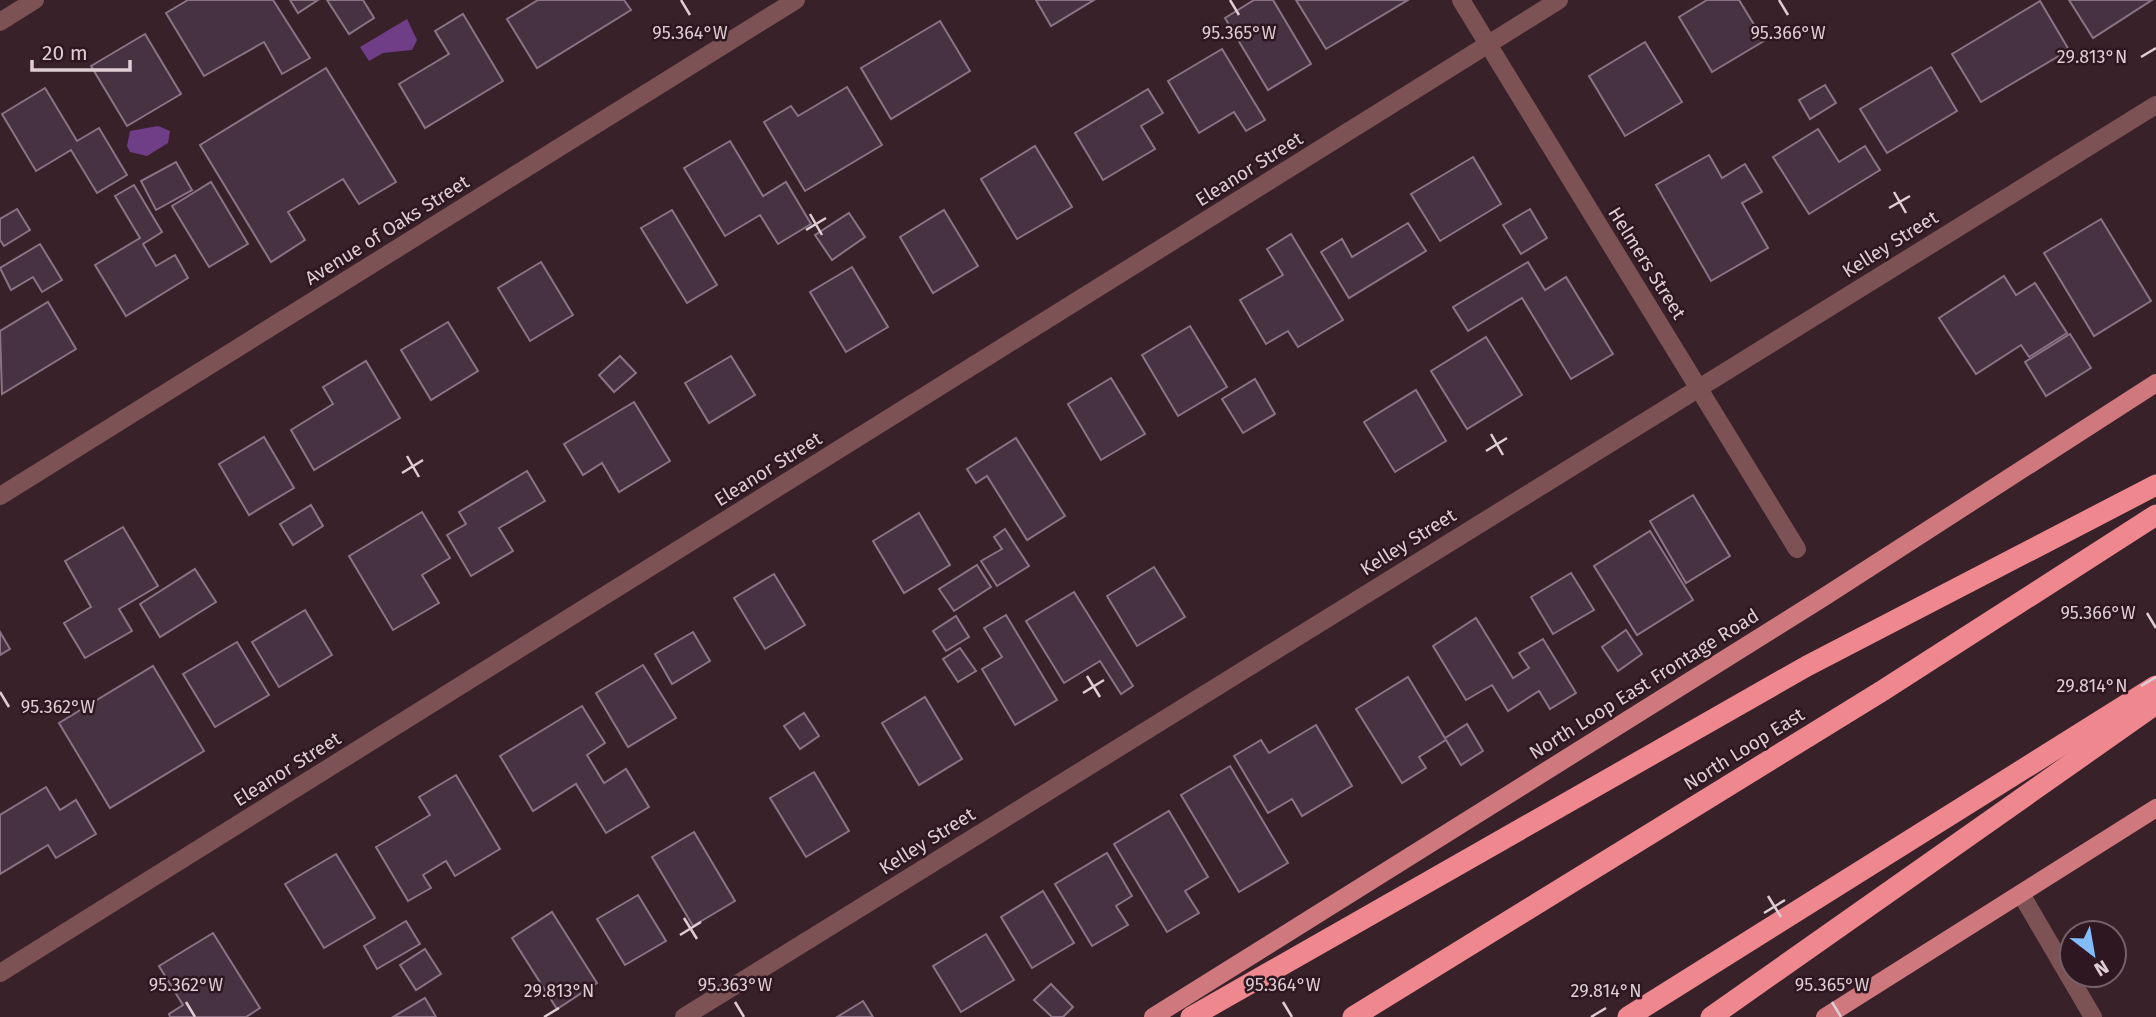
<svg xmlns="http://www.w3.org/2000/svg" width="2156" height="1017" viewBox="0 0 2156 1017" font-family="'Fira Sans',sans-serif">
	<style>
		.water { fill: #703d87 }
		.building { fill: #473242; stroke: #8b7385; stroke-width: 2 }
		.lines { fill: none; stroke-linecap: round; stroke-linejoin: round }
		.minor { stroke: #7d5254; stroke-width: 18 }
		.major { stroke: #cf787d; stroke-width: 18 }
		.highway { stroke: #ef878e; stroke-width: 21 }
		.ticks { fill: none; stroke: #deced3; stroke-width: 2.5 }
		.labels { text-anchor: middle; dominant-baseline: central; stroke-width: 5; stroke-linejoin: round; paint-order: stroke }
		.street-label { font-size: 19px; fill: #deced3; stroke: #2e1720 }
		.ticks-label { font-size: 18px; text-anchor: middle; fill: #deced3; stroke: #2e1720; stroke-width: 5; stroke-linejoin: round; paint-order: stroke }
	</style>
	<rect width="100%" height="100%" fill="#39212a"/>
	<g class="water">
		<polygon points="407,19 417,40 412,50 383,53 369,61 360,47"/>
		<polygon points="158,126 170,131 168,143 147,156 130,152 127,146 130,131"/>
	</g>
	<g class="building">
		<polygon points="188,0 273,0 310,58 282,74 264,42 204,76 166,13"/>
		<polygon points="290,0 318,0 298,13"/>
		<polygon points="327,0 363,0 374,18 349,34"/>
		<polygon points="538,0 624,0 631,10 537,68 507,19"/>
		<polygon points="1036,0 1094,0 1051,26"/>
		<polygon points="1254,0 1273,0 1311,64 1268,90 1225,18"/>
		<polygon points="1296,0 1408,0 1326,49"/>
		<polygon points="1707,0 1739,0 1764,41 1712,72 1679,17"/>
		<polygon points="2069,0 2152,0 2093,38"/>
		<polygon points="2040,1 2069,50 1981,102 1952,54"/>
		<polygon points="463,14 503,81 425,128 399,84 449,54 435,31"/>
		<polygon points="940,21 970,71 891,119 861,68"/>
		<polygon points="145,34 181,94 127,126 91,66"/>
		<polygon points="1645,42 1682,102 1625,136 1589,76"/>
		<polygon points="1222,49 1265,120 1246,131 1234,112 1199,133 1168,81"/>
		<polygon points="1931,67 1957,111 1887,153 1860,109"/>
		<polygon points="326,68 396,182 359,204 343,179 288,212 305,240 271,262 200,145"/>
		<polygon points="1825,85 1836,103 1810,119 1799,100"/>
		<polygon points="847,87 882,145 805,191 764,122 791,106 798,116"/>
		<polygon points="45,88 77,141 99,128 127,175 97,193 71,150 36,171 2,114"/>
		<polygon points="1148,89 1163,113 1141,126 1155,149 1103,180 1075,133"/>
		<polygon points="1818,129 1839,162 1865,146 1880,170 1809,214 1773,157"/>
		<polygon points="730,141 763,196 786,182 811,224 778,244 760,215 725,236 684,168"/>
		<polygon points="1035,146 1072,207 1017,239 981,179"/>
		<polygon points="1709,155 1722,178 1745,164 1762,192 1742,203 1768,248 1711,281 1656,185"/>
		<polygon points="1473,157 1501,204 1440,241 1411,194"/>
		<polygon points="176,162 192,190 156,210 141,181"/>
		<polygon points="211,182 248,244 209,267 172,206"/>
		<polygon points="134,185 162,232 143,244 156,266 175,255 188,278 126,316 95,265 140,238 115,196"/>
		<polygon points="17,209 30,230 4,246 0,240 0,219"/>
		<polygon points="1530,209 1547,238 1521,254 1503,225"/>
		<polygon points="672,210 717,285 687,303 641,228"/>
		<polygon points="944,210 978,266 933,293 900,237"/>
		<polygon points="849,213 865,237 832,260 815,235"/>
		<polygon points="2101,219 2151,301 2094,336 2044,253"/>
		<polygon points="1408,223 1426,251 1349,298 1321,252 1342,239 1352,257"/>
		<polygon points="1291,234 1343,320 1298,347 1288,331 1266,344 1240,300 1283,275 1267,249"/>
		<polygon points="40,244 62,280 42,292 33,277 11,290 0,268"/>
		<polygon points="541,262 573,315 530,341 498,288"/>
		<polygon points="1528,262 1545,290 1566,277 1613,354 1571,379 1522,298 1468,331 1453,307"/>
		<polygon points="852,267 888,327 846,352 810,292"/>
		<polygon points="2004,276 2016,295 2035,283 2067,333 2029,357 2021,345 1976,374 1939,318"/>
		<polygon points="48,302 76,349 2,394 0,331"/>
		<polygon points="448,322 478,371 431,400 401,350"/>
		<polygon points="1190,326 1227,387 1178,416 1142,355"/>
		<polygon points="2070,334 2091,368 2046,396 2025,362"/>
		<polygon points="1486,337 1522,395 1467,429 1431,371"/>
		<polygon points="620,356 636,373 614,392 599,375"/>
		<polygon points="731,356 755,395 709,423 685,383"/>
		<polygon points="366,361 400,418 314,470 291,430 333,404 323,387"/>
		<polygon points="1111,378 1145,434 1101,460 1068,404"/>
		<polygon points="1255,379 1275,414 1243,433 1222,399"/>
		<polygon points="1416,390 1446,441 1395,472 1364,422"/>
		<polygon points="634,402 670,461 619,492 602,463 583,475 564,444"/>
		<polygon points="264,437 294,488 249,515 219,464"/>
		<polygon points="1016,438 1065,516 1027,540 987,476 976,483 967,469"/>
		<polygon points="527,471 545,501 499,528 513,551 471,576 447,535 466,524 459,512"/>
		<polygon points="1693,495 1730,556 1686,583 1650,521"/>
		<polygon points="311,505 323,526 293,545 280,524"/>
		<polygon points="422,512 450,558 422,575 439,603 393,630 349,556"/>
		<polygon points="919,513 950,565 904,593 873,541"/>
		<polygon points="123,527 158,586 119,609 132,631 85,658 64,623 91,607 65,561"/>
		<polygon points="1005,529 1029,566 997,586 981,561 1002,549 994,537"/>
		<polygon points="1650,531 1693,600 1637,635 1594,566"/>
		<polygon points="977,565 991,587 954,611 939,589"/>
		<polygon points="1154,567 1185,617 1137,646 1107,596"/>
		<polygon points="195,569 216,602 160,637 140,604"/>
		<polygon points="1571,573 1594,610 1553,634 1531,597"/>
		<polygon points="774,574 805,625 765,649 734,598"/>
		<polygon points="1074,592 1133,686 1121,694 1100,661 1064,683 1026,621"/>
		<polygon points="305,610 332,655 279,687 252,642"/>
		<polygon points="1006,615 1057,700 1015,725 982,669 1002,657 984,628"/>
		<polygon points="956,616 969,637 946,651 933,631"/>
		<polygon points="1476,618 1513,678 1529,668 1519,653 1543,639 1576,693 1550,709 1539,691 1508,711 1492,685 1466,700 1433,646"/>
		<polygon points="1626,630 1642,654 1618,671 1602,647"/>
		<polygon points="0,632 10,649 0,655"/>
		<polygon points="693,632 710,661 672,684 655,654"/>
		<polygon points="237,642 269,695 215,727 183,674"/>
		<polygon points="960,648 976,671 958,682 943,659"/>
		<polygon points="643,665 676,718 628,747 596,693"/>
		<polygon points="153,666 204,751 110,808 59,723"/>
		<polygon points="1408,677 1445,738 1467,724 1483,751 1461,765 1446,740 1419,757 1426,768 1402,783 1356,709"/>
		<polygon points="925,697 962,759 919,785 882,723"/>
		<polygon points="582,706 605,743 587,755 604,783 626,769 649,807 606,833 576,784 533,811 500,756"/>
		<polygon points="804,713 819,736 800,749 784,726"/>
		<polygon points="1316,725 1352,786 1302,816 1292,799 1268,813 1234,756 1261,740 1269,753"/>
		<polygon points="1230,766 1288,863 1239,892 1181,795"/>
		<polygon points="814,772 849,831 806,857 770,798"/>
		<polygon points="456,775 500,849 455,876 446,861 423,875 431,888 408,901 376,847 430,815 419,797"/>
		<polygon points="46,787 60,810 76,800 96,834 56,858 48,845 0,874 0,815"/>
		<polygon points="1169,811 1208,877 1185,891 1199,913 1167,932 1114,844"/>
		<polygon points="694,832 735,901 693,926 652,857"/>
		<polygon points="1107,853 1132,896 1116,906 1128,925 1092,946 1055,884"/>
		<polygon points="336,854 375,918 324,948 285,884"/>
		<polygon points="1043,891 1074,943 1032,968 1001,917"/>
		<polygon points="638,895 666,941 625,965 597,919"/>
		<polygon points="552,912 597,983 557,1009 512,938"/>
		<polygon points="406,921 420,944 377,969 364,946"/>
		<polygon points="213,933 260,1008 246,1017 170,1017 169,1014 183,1005 159,966"/>
		<polygon points="986,934 1014,980 961,1012 933,966"/>
		<polygon points="425,949 441,974 416,990 400,965"/>
		<polygon points="1051,984 1073,1007 1063,1017 1052,1017 1034,1000"/>
		<polygon points="425,998 436,1017 393,1017"/>
		<polygon points="863,1001 873,1017 837,1017"/>
	</g>
	<g class="lines">
		<g class="minor">
			<polyline points="1461,0 1797,549"/>
			<polyline points="0,22 35,0"/>
			<polyline points="0,496 796,0"/>
			<polyline points="2021,894 2093,1017"/>
			<polyline points="0,973 1559,0"/>
			<polyline points="684,1017 2156,105"/>
		</g>
		<g class="major">
			<polyline points="1153,1017 1824,597 2156,383"/>
			<polyline points="1825,1017 2156,808"/>
		</g>
		<g class="highway">
			<polyline points="1191,1017 1807,666 2156,485"/>
			<polyline points="1353,1017 1882,691 2156,515"/>
			<polyline points="1628,1017 2156,686"/>
			<polyline points="1711,1017 2156,704"/>
		</g>
	</g>
	<path class="ticks" d="M681 0 690 15M1230 0 1239 15M1779 0 1788 15M2141 57 2156 48M1894 192 1906 213M1889 208 1910 196M810 214 822 235M806 230 826 218M1491 434 1503 455M1486 451 1507 438M407 456 419 477M402 473 423 460M2147 613 2156 628M1087 676 1100 697M2141 686 2156 677M0 692 9 707M1083 693 1104 680M1768 896 1781 917M1764 913 1785 900M684 918 697 939M680 935 701 922M186 1002 195 1017M735 1002 744 1017M1283 1002 1292 1017M1832 1002 1841 1017M544 1017 559 1008M1591 1017 1606 1008"/>
	<g class="labels">
		<g class="street-label">
			<text transform="translate(1249 169) rotate(-32)">Eleanor Street</text>
			<text transform="translate(387 230) rotate(-32)">Avenue of Oaks Street</text>
			<text transform="translate(1890 244) rotate(-32)">Kelley Street</text>
			<text transform="translate(1647 263) rotate(58)">Helmers Street</text>
			<text transform="translate(768 469) rotate(-32)">Eleanor Street</text>
			<text transform="translate(1408 542) rotate(-32)">Kelley Street</text>
			<text transform="translate(1644 684) rotate(-32)">North Loop East Frontage Road</text>
			<text transform="translate(1744 749) rotate(-32)">North Loop East</text>
			<text transform="translate(287 769) rotate(-32)">Eleanor Street</text>
			<text transform="translate(927 841) rotate(-32)">Kelley Street</text>
		</g>
	</g>
	<g class="ticks-label">
		<text x="690" y="39">95.364°W</text>
		<text x="1239" y="39">95.365°W</text>
		<text x="1788" y="39">95.366°W</text>
		<text x="2092" y="63">29.813°N</text>
		<text x="2098" y="619">95.366°W</text>
		<text x="2092" y="692">29.814°N</text>
		<text x="58" y="713">95.362°W</text>
		<text x="186" y="991">95.362°W</text>
		<text x="735" y="991">95.363°W</text>
		<text x="1283" y="991">95.364°W</text>
		<text x="1832" y="991">95.365°W</text>
		<text x="559" y="997">29.813°N</text>
		<text x="1606" y="997">29.814°N</text>
	</g>
	<g transform="translate(2093 954) rotate(149)"><circle r="33" fill="#2e1720" stroke="#746068" stroke-width="2"/>
	<path d="M0-5L12 26L0 18L-12 26Z" fill="#83bcfb"/>
	<text y="-10" font-size="19" font-weight="bold" text-anchor="middle" fill="#deced3">N</text>
	</g>
	<path d="M32 60v10h98v-10" fill="none" stroke="#deced3" stroke-width="3.5"/>
	<text x="42" y="60" font-size="21" fill="#deced3" stroke="#2e1720" stroke-width="5" paint-order="stroke">20 m</text>
</svg>
